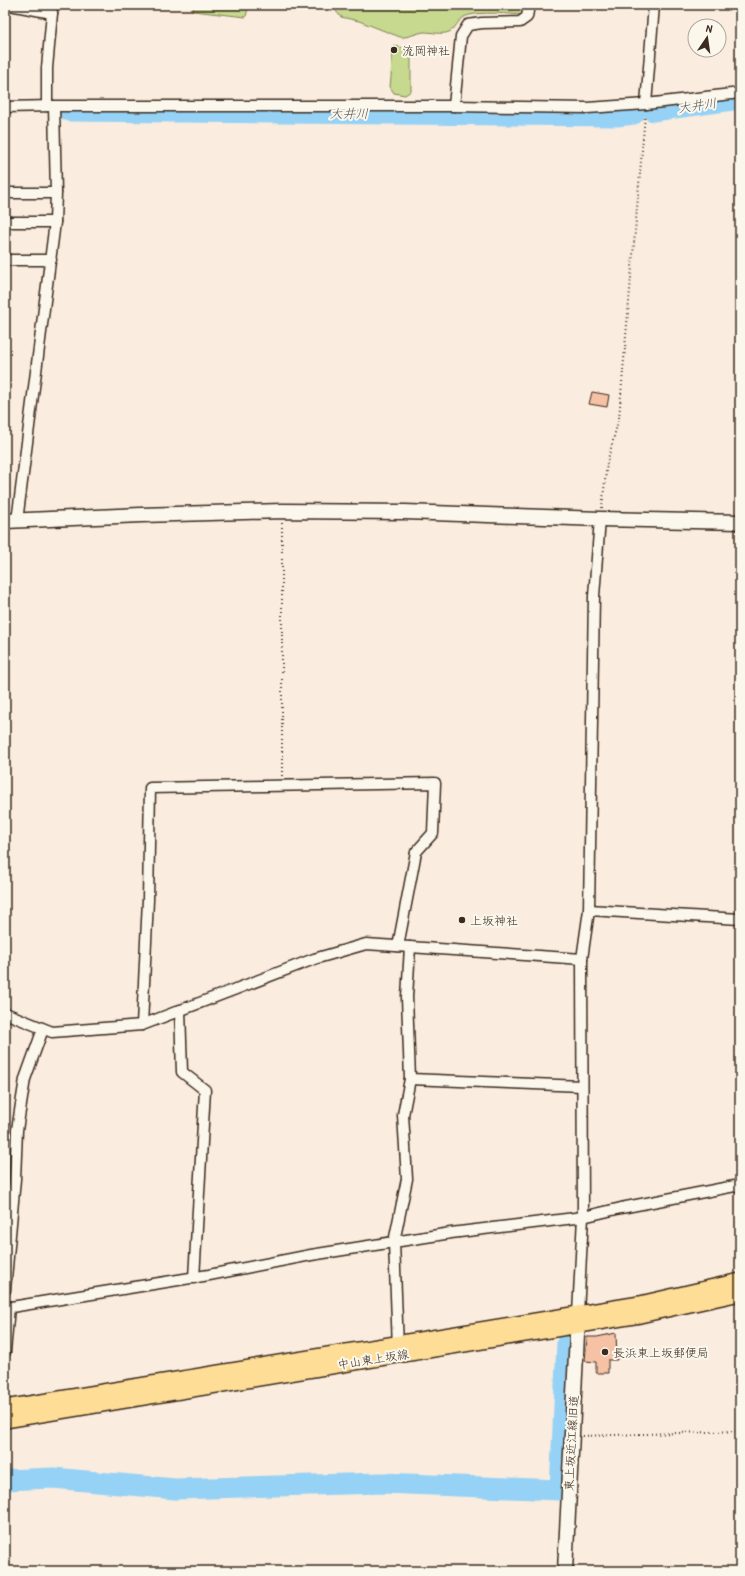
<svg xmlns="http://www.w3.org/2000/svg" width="745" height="1576" viewBox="0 0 745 1576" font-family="'Patrick Hand','Klee One',sans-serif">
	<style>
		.green { fill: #c6d98e; stroke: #808256 }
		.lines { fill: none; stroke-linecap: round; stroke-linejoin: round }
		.river { stroke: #96d2f6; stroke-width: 21 }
		.building { fill: #f5c2a6; stroke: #3b2a1e }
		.street-casing { stroke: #3b2a1e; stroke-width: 13 }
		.secondary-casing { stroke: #3b2a1e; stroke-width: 17 }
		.primary-casing { stroke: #3b2a1e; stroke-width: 18 }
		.path { stroke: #3b2a1e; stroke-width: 2; stroke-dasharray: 1 3; stroke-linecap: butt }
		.street { stroke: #fbf7ec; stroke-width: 10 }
		.secondary { stroke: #fbf7ec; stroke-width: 14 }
		.primary { stroke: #fedd96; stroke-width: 15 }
		.poi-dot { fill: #3b2a1e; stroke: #fbf7ec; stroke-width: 1.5 }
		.labels { text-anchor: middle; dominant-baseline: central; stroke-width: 4; stroke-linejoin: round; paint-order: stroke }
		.poi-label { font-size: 12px; fill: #3b2a1e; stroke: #fbf7ec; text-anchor: start }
		.street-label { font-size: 12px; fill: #3b2a1e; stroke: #fbf7ec }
		.water-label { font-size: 13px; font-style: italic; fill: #525454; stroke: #fbf7ec }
	</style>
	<rect width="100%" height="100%" fill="#faecde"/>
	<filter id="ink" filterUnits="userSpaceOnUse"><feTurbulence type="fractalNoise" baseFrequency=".025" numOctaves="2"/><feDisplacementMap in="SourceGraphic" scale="8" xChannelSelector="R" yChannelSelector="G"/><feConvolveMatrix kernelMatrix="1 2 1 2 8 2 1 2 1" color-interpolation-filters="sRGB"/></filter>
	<g filter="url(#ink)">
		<g class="green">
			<polygon points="194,5 252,5 248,7 246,17 193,11"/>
			<path d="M334 5H531L525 15C510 14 480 11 466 16 457 20 456 29 449 32 442 35 431 32 424 32 416 33 408 38 400 37L359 21 341 17 335 10Z"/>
			<path d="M394 45 406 49 411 56V91L405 95 394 93 390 87C392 73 391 59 394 45Z"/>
		</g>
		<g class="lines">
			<g class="river">
				<polyline points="69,111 617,116 634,114"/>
				<polyline points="653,111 740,99"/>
				<polyline points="5,1480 53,1478 175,1489 382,1483 560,1490 567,1343"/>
			</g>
		</g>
		<g class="building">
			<polygon points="592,392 609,395 607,407 589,404"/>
			<polygon points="616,1333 617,1360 608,1360 608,1373 596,1373 596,1362 585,1361 587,1337 597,1337"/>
		</g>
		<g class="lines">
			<g class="street-casing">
				<g id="street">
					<polyline points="10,5 52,13"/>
					<polyline points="646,104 654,5"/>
					<polyline points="47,106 47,68 52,13 50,5"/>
					<polyline points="454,106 587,108 646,104 740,93"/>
					<polyline points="5,107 53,106"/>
					<polyline points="5,193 56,193"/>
					<polyline points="5,222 55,222"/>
					<polyline points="5,260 51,260"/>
					<polyline points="17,521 55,222 56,193 54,106 454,106 461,36 468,25 482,23 520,22 527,17 529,5"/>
					<polyline points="589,910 740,919"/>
					<polyline points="410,947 407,997 410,1079 582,1086"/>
					<polyline points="180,1010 182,1072 205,1090 194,1278"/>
					<polyline points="5,1013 52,1032 142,1025 314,959 366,944 582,959"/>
					<polyline points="142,1025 148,900 150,788 435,783 433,833 416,852 398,946"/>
					<polyline points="5,1290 15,1179 17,1130 25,1079 43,1029"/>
					<polyline points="5,1308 209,1275 311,1255 451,1233 583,1217 621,1208 740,1185"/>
					<polyline points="578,1314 583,1217 582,959 589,910 594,596 600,519"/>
					<polyline points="398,1348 394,1242 407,1179 403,1115 410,1079"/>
					<polyline points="5,1352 9,1307"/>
				</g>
			</g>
			<g class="secondary-casing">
				<g id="secondary">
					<polyline points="5,521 141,515 282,511 405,512 600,519 740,522"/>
					<polyline points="565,1571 578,1315"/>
				</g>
			</g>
			<g class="primary-casing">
				<g id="primary">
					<polyline points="5,1408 578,1314 640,1304 740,1281"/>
					<polyline points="5,1420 640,1315 740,1293"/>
				</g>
			</g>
			<g class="path">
				<polyline points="602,508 607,463 619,418 645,115"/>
				<polyline points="282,776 282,523"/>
				<polyline points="583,1436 740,1431"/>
			</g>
			<use href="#street" class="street"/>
			<use href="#secondary" class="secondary"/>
			<use href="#primary" class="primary"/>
		</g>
	</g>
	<g class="poi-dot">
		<circle cx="394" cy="50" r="4"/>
		<circle cx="462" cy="920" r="4"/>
		<circle cx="605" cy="1352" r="4"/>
	</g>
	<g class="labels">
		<g class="poi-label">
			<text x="402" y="50">流岡神社</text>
			<text x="470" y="920">上坂神社</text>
			<text x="613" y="1352">長浜東上坂郵便局</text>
		</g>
		<g class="street-label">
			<text transform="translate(373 1359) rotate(-9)">中山東上坂線</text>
			<text transform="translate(571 1443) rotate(-87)">東上坂近江線旧道</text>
		</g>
		<g class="water-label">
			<text transform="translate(697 105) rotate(-8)">大井川</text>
			<text x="349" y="113">大井川</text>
		</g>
	</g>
	<rect width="745" height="1576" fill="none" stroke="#fbf7ec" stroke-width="20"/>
	<rect x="10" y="10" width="725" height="1556" fill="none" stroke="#3b2a1e" stroke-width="1.5" filter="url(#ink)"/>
	<g transform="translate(707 38) rotate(13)"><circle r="19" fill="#fbf7ec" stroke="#aea59a"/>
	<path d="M0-3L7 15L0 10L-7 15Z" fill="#3b2a1e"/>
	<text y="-6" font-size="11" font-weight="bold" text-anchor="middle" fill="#3b2a1e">N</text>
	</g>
</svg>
